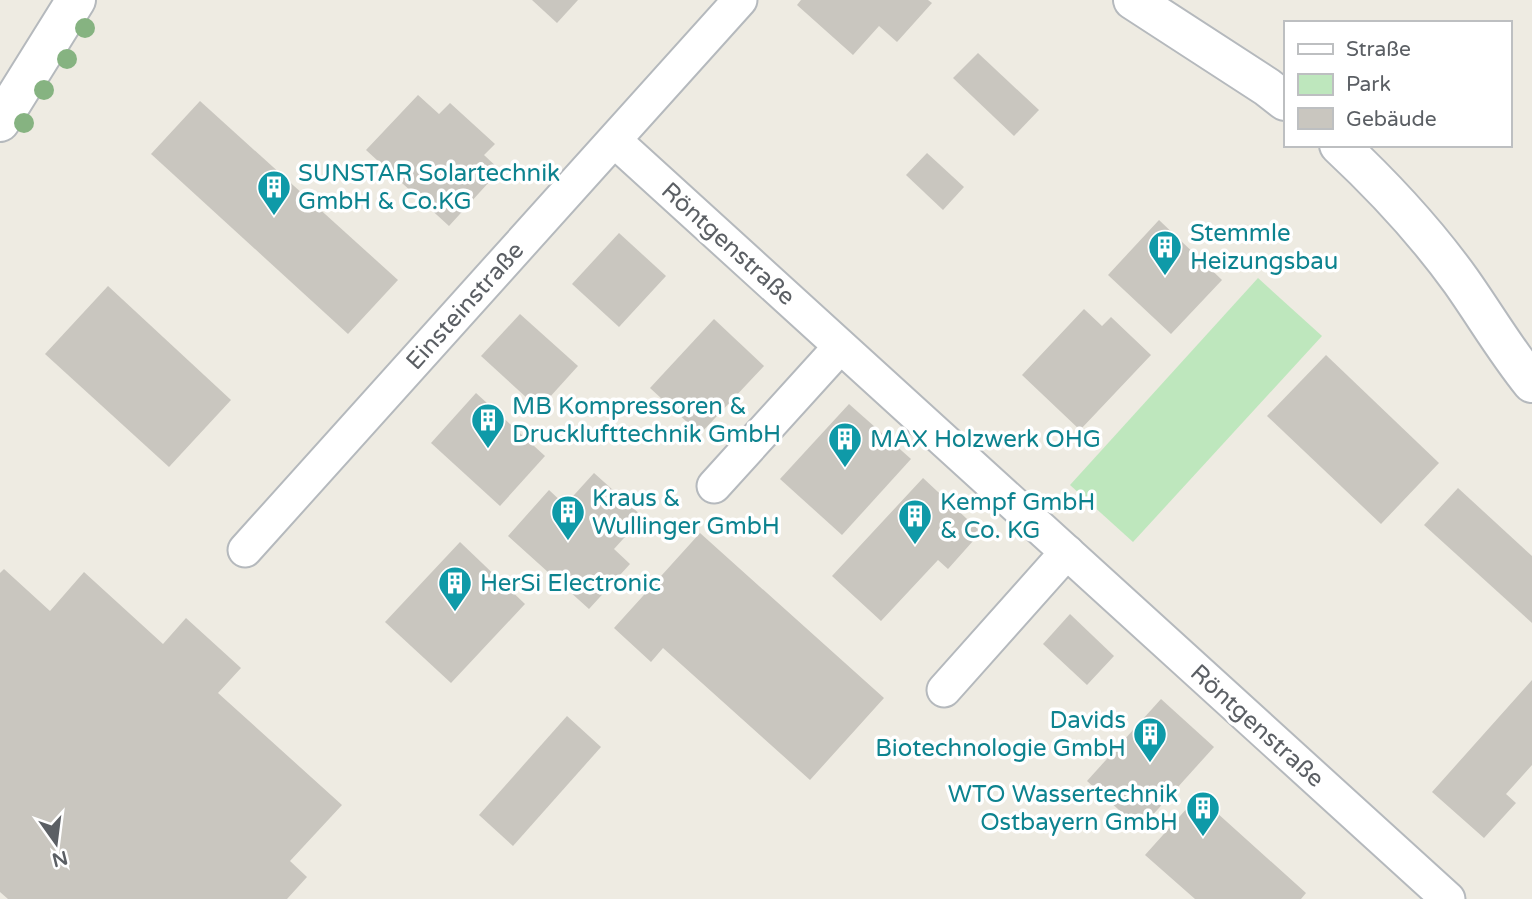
<svg xmlns="http://www.w3.org/2000/svg" width="1532" height="899" viewBox="0 0 1532 899" font-family="'Varela Round',sans-serif">
	<style>
		.green { fill: #bee7bd }
		.building { fill: #c9c6bf }
		.lines { fill: none; stroke-linecap: round; stroke-linejoin: round }
		.minor-casing { stroke: #b5b9bd; stroke-width: 37 }
		.tertiary-casing { stroke: #b5b9bd; stroke-width: 42 }
		.minor { stroke: #fff; stroke-width: 33 }
		.tertiary { stroke: #fff; stroke-width: 38 }
		.tree { fill: #86b381 }
		.labels { text-anchor: middle; dominant-baseline: central; stroke-width: 7; stroke-linejoin: round; paint-order: stroke }
		.culture-label { font-size: 24px; fill: #0d838f; stroke: #fff; text-anchor: start }
		.street-label { font-size: 24px; fill: #5b5f64; stroke: #fff }
	</style>
	<rect width="100%" height="100%" fill="#eeebe2"/>
	<polygon class="green" points="1258,278 1322,336 1133,542 1070,485"/>
	<g class="building">
		<polygon points="532,0 578,0 557,23"/>
		<polygon points="801,0 928,0 932,3 897,42 879,26 853,55 797,5"/>
		<polygon points="978,53 1039,110 1014,136 953,78"/>
		<polygon points="418,95 439,114 450,103 495,144 484,155 500,170 449,226 366,150"/>
		<polygon points="200,101 398,280 348,334 151,154"/>
		<polygon points="927,153 964,187 943,210 906,175"/>
		<polygon points="1159,220 1222,280 1171,334 1108,275"/>
		<polygon points="619,233 666,276 619,327 572,284"/>
		<polygon points="108,286 231,400 169,467 45,354"/>
		<polygon points="1084,309 1102,326 1111,317 1151,355 1080,430 1022,375"/>
		<polygon points="520,314 578,366 539,409 481,356"/>
		<polygon points="714,319 764,366 700,434 650,388"/>
		<polygon points="1326,355 1439,463 1381,524 1267,416"/>
		<polygon points="476,393 545,456 500,506 431,443"/>
		<polygon points="849,404 911,459 842,535 780,479"/>
		<polygon points="594,473 643,517 614,549 630,564 589,609 508,536 549,490 565,505"/>
		<polygon points="923,478 981,532 948,569 938,560 881,621 832,576"/>
		<polygon points="1458,488 1532,556 1532,623 1424,525"/>
		<polygon points="700,533 884,698 810,780 663,648 651,662 614,628"/>
		<polygon points="460,542 525,604 451,683 385,622"/>
		<polygon points="4,569 50,611 84,572 163,644 186,618 241,668 218,693 342,805 290,861 307,877 287,899 8,899 0,892 0,573"/>
		<polygon points="1070,614 1114,656 1087,685 1043,644"/>
		<polygon points="1532,680 1532,765 1506,794 1516,803 1484,838 1432,792"/>
		<polygon points="1161,699 1214,747 1140,829 1087,781"/>
		<polygon points="567,716 601,747 513,846 479,815"/>
		<polygon points="1189,806 1207,822 1216,812 1306,893 1301,899 1195,899 1145,855"/>
	</g>
	<g class="lines">
		<g class="minor-casing">
			<g id="minor">
				<polyline points="615,141 1448,899"/>
				<polyline points="714,486 840,347"/>
				<polyline points="245,550 740,0"/>
				<polyline points="944,690 1067,552"/>
			</g>
		</g>
		<g class="tertiary-casing">
			<g id="tertiary">
				<polyline points="1133,0 1267,87 1285,101"/>
				<polyline points="0,122 76,0"/>
				<path d="M1339 145C1384 187 1425 231 1461 281 1485 315 1506 351 1532 383"/>
			</g>
		</g>
		<use href="#minor" class="minor"/>
		<use href="#tertiary" class="tertiary"/>
	</g>
	<g class="tree">
		<circle cx="85" cy="28" r="10"/>
		<circle cx="67" cy="59" r="10"/>
		<circle cx="44" cy="90" r="10"/>
		<circle cx="24" cy="123" r="10"/>
	</g>
	<defs>
		<g id="building-pin" transform="scale(1.75)"><path d="M0 17L-7.5 6A9.5 9.5 0 1 1 7.5 6Z" fill="#0f9aa8" stroke="#fff"/><path d="M-4-6H4V6H1V3H-1V6H-4ZM-2.5-4.3h1.7v1.8h-1.7ZM.8-4.3h1.7v1.8H.8ZM-2.5-1h1.7V.8h-1.7ZM.8-1h1.7V.8H.8Z" fill="#fff"/></g>
	</defs>
	<g fill-rule="evenodd">
		<use href="#building-pin" x="274" y="187"/>
		<use href="#building-pin" x="1165" y="247"/>
		<use href="#building-pin" x="488" y="420"/>
		<use href="#building-pin" x="845" y="439"/>
		<use href="#building-pin" x="568" y="512"/>
		<use href="#building-pin" x="915" y="516"/>
		<use href="#building-pin" x="455" y="583"/>
		<use href="#building-pin" x="1150" y="734"/>
		<use href="#building-pin" x="1203" y="808"/>
	</g>
	<g class="labels">
		<g class="culture-label">
			<text x="298" y="173">SUNSTAR Solartechnik<tspan x="298" dy="28">GmbH &amp; Co.KG</tspan></text>
			<text x="1190" y="233">Stemmle<tspan x="1190" dy="28">Heizungsbau</tspan></text>
			<text x="512" y="406">MB Kompressoren &amp;<tspan x="512" dy="28">Drucklufttechnik GmbH</tspan></text>
			<text x="870" y="439">MAX Holzwerk OHG</text>
			<text x="592" y="498">Kraus &amp;<tspan x="592" dy="28">Wullinger GmbH</tspan></text>
			<text x="940" y="502">Kempf GmbH<tspan x="940" dy="28">&amp; Co. KG</tspan></text>
			<text x="480" y="583">HerSi Electronic</text>
			<text x="1126" y="720" text-anchor="end">Davids<tspan x="1126" dy="28">Biotechnologie GmbH</tspan></text>
			<text x="1178" y="794" text-anchor="end">WTO Wassertechnik<tspan x="1178" dy="28">Ostbayern GmbH</tspan></text>
		</g>
		<g class="street-label">
			<text transform="translate(728 244) rotate(42)">Röntgenstraße</text>
			<text transform="translate(465 306) rotate(-48)">Einsteinstraße</text>
			<text transform="translate(1257 726) rotate(42)">Röntgenstraße</text>
		</g>
	</g>
	<rect x="1284" y="21" width="228" height="126" fill="#ffffff" stroke="#bdbfc1" stroke-width="2"/>
	<rect x="1298" y="44" width="35" height="10" fill="#ffffff" stroke="#bdbfc1" stroke-width="2"/>
	<text x="1346" y="56" font-size="21" fill="#5b5f64">Straße</text>
	<rect x="1298" y="74" width="35" height="21" fill="#bee7bd" stroke="#bdbfc1" stroke-width="2"/>
	<text x="1346" y="91" font-size="21" fill="#5b5f64">Park</text>
	<rect x="1298" y="108" width="35" height="21" fill="#c9c6bf" stroke="#bdbfc1" stroke-width="2"/>
	<text x="1346" y="126" font-size="21" fill="#5b5f64">Gebäude</text>
	<g transform="translate(56 843) rotate(166)" stroke="#ffffff" stroke-width="5" paint-order="stroke">
	<path d="M0-5L12 26L0 18L-12 26Z" fill="#5b5f64"/>
	<text y="-10" font-size="19" font-weight="bold" text-anchor="middle" fill="#5b5f64">N</text>
	</g>
</svg>
